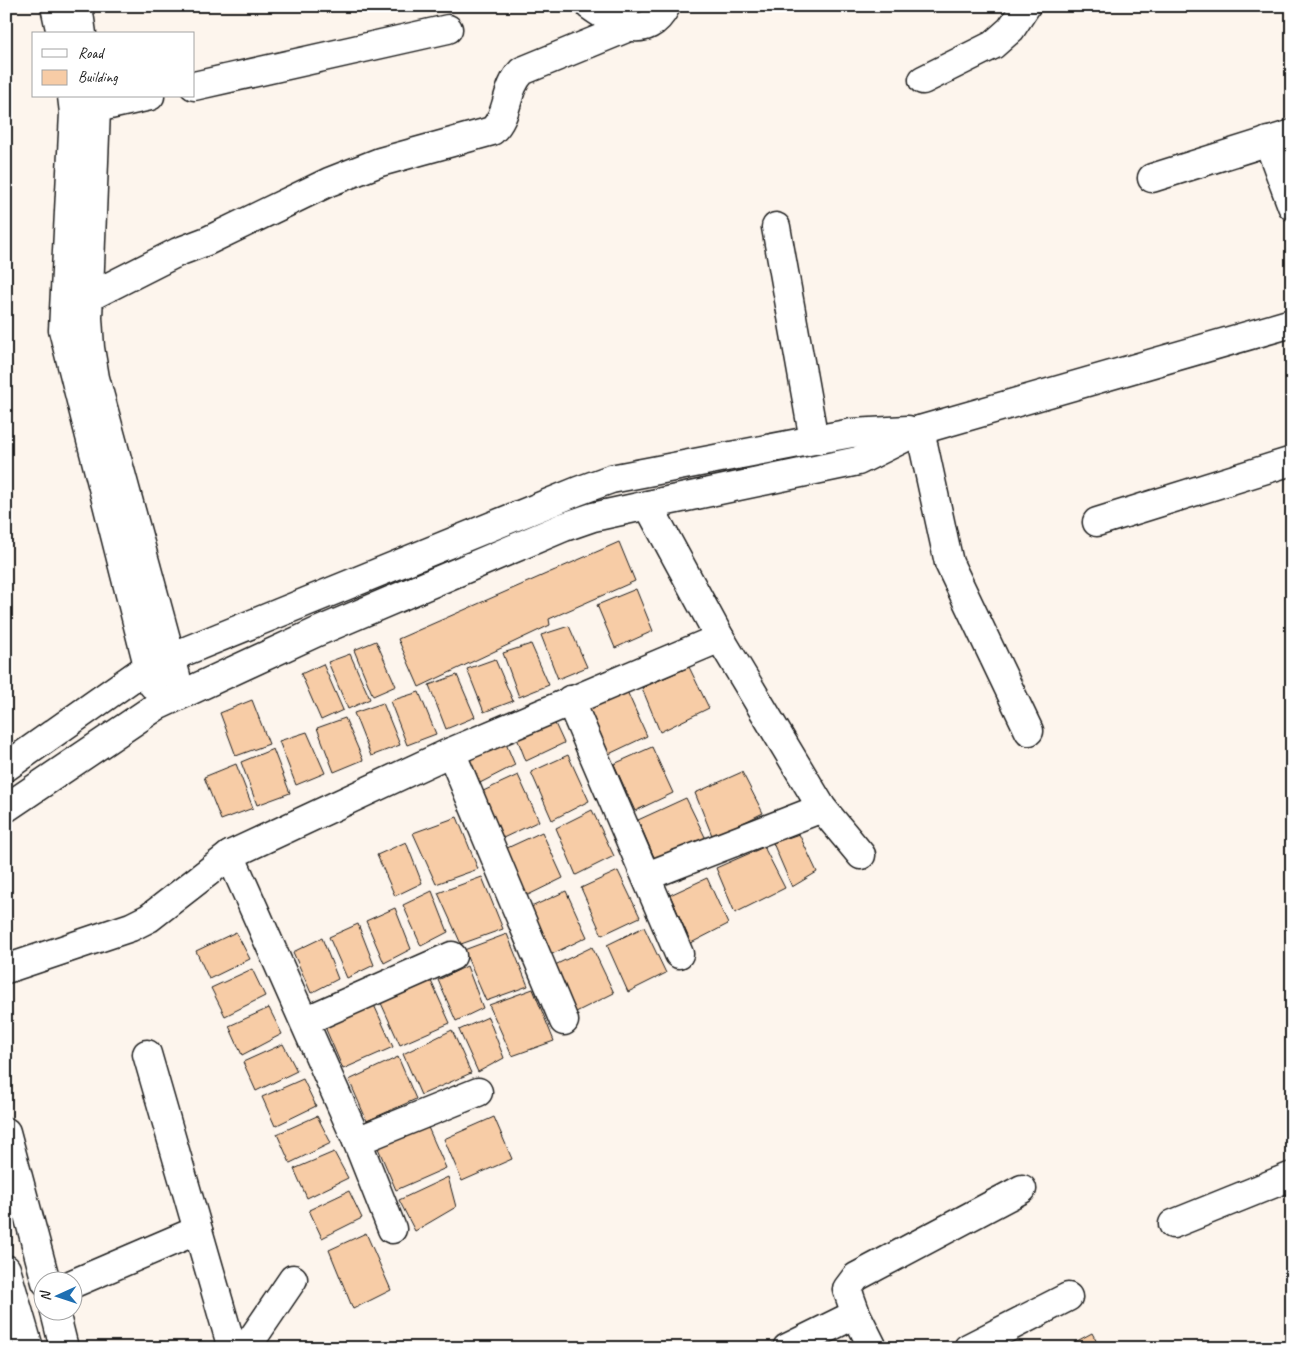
<svg xmlns="http://www.w3.org/2000/svg" width="1298" height="1354" viewBox="0 0 1298 1354" font-family="Caveat,sans-serif">
	<style>
		.building { fill: #f7cca6; stroke: #1c1c1c }
		.lines { fill: none; stroke-linecap: round; stroke-linejoin: round }
		.minor-casing { stroke: #1c1c1c; stroke-width: 31 }
		.minor { stroke: #fff; stroke-width: 28 }
	</style>
	<rect width="100%" height="100%" fill="#fdf5ed"/>
	<filter id="ink" filterUnits="userSpaceOnUse"><feTurbulence type="fractalNoise" baseFrequency=".02" numOctaves="2"/><feDisplacementMap in="SourceGraphic" scale="10" xChannelSelector="R" yChannelSelector="G"/><feConvolveMatrix kernelMatrix="1 2 1 2 8 2 1 2 1" color-interpolation-filters="sRGB"/></filter>
	<g filter="url(#ink)">
		<g class="building">
			<polygon points="619,542 635,581 549,619 550,625 419,687 398,639"/>
			<polygon points="636,589 653,631 615,648 597,605"/>
			<polygon points="569,626 587,667 558,679 541,635"/>
			<polygon points="376,641 396,686 373,696 354,650"/>
			<polygon points="531,644 549,685 519,697 503,653"/>
			<polygon points="350,654 370,699 348,709 328,662"/>
			<polygon points="495,659 513,701 484,712 467,669"/>
			<polygon points="323,664 343,710 321,720 301,674"/>
			<polygon points="689,667 709,708 660,732 642,688"/>
			<polygon points="457,675 475,717 446,729 429,685"/>
			<polygon points="626,689 647,736 609,754 589,707"/>
			<polygon points="419,692 436,734 407,745 390,701"/>
			<polygon points="252,700 269,744 236,756 220,713"/>
			<polygon points="383,703 400,745 371,756 354,713"/>
			<polygon points="552,717 564,743 526,761 515,733"/>
			<polygon points="345,718 363,760 334,772 317,728"/>
			<polygon points="307,732 325,773 296,785 279,741"/>
			<polygon points="504,739 515,765 478,784 466,756"/>
			<polygon points="652,747 673,793 635,811 614,764"/>
			<polygon points="273,749 290,793 257,805 241,762"/>
			<polygon points="568,755 589,801 552,820 531,772"/>
			<polygon points="236,764 253,808 221,820 204,777"/>
			<polygon points="742,772 763,813 713,838 695,793"/>
			<polygon points="518,775 539,821 501,839 481,792"/>
			<polygon points="686,798 706,839 657,864 638,820"/>
			<polygon points="592,810 614,856 576,875 556,828"/>
			<polygon points="457,817 478,869 436,884 413,833"/>
			<polygon points="542,832 563,878 526,896 505,849"/>
			<polygon points="799,834 817,872 792,887 773,843"/>
			<polygon points="406,842 422,883 395,896 377,855"/>
			<polygon points="764,847 785,888 735,913 716,868"/>
			<polygon points="618,871 640,917 602,935 581,888"/>
			<polygon points="482,877 503,929 461,944 438,893"/>
			<polygon points="707,878 728,924 691,943 670,895"/>
			<polygon points="432,891 448,932 421,946 403,905"/>
			<polygon points="566,891 587,937 550,955 529,908"/>
			<polygon points="395,908 411,949 384,963 366,921"/>
			<polygon points="358,924 374,965 347,978 329,937"/>
			<polygon points="644,927 666,973 628,992 607,945"/>
			<polygon points="236,932 250,959 209,979 196,951"/>
			<polygon points="507,934 528,986 486,1001 464,950"/>
			<polygon points="322,938 338,979 311,993 293,952"/>
			<polygon points="592,947 614,993 576,1012 555,965"/>
			<polygon points="467,966 483,1008 456,1021 438,980"/>
			<polygon points="252,969 265,996 225,1016 211,988"/>
			<polygon points="431,981 450,1023 400,1045 381,1003"/>
			<polygon points="533,989 554,1041 512,1056 489,1005"/>
			<polygon points="374,1005 393,1047 343,1069 325,1027"/>
			<polygon points="269,1008 282,1034 242,1055 229,1026"/>
			<polygon points="488,1017 504,1058 478,1072 459,1030"/>
			<polygon points="452,1030 471,1073 421,1095 403,1054"/>
			<polygon points="283,1044 297,1071 256,1091 243,1062"/>
			<polygon points="398,1057 416,1099 367,1121 349,1080"/>
			<polygon points="303,1079 316,1106 275,1126 262,1097"/>
			<polygon points="317,1116 331,1143 290,1163 277,1134"/>
			<polygon points="494,1117 512,1159 462,1181 444,1139"/>
			<polygon points="427,1125 446,1168 396,1190 378,1148"/>
			<polygon points="334,1152 348,1178 307,1198 294,1169"/>
			<polygon points="448,1177 456,1207 415,1231 399,1200"/>
			<polygon points="349,1191 362,1218 322,1238 309,1210"/>
			<polygon points="366,1233 391,1290 353,1309 329,1250"/>
			<polygon points="1092,1333 1100,1348 1064,1348"/>
		</g>
		<g class="lines">
			<g class="minor-casing">
				<g id="minor">
					<polyline points="55,6 61,34"/>
					<polyline points="78,6 82,34"/>
					<path d="M590 6C615 24 647 43 666 6"/>
					<polyline points="923,80 993,45 1011,29 1026,6"/>
					<polyline points="194,86 448,29"/>
					<polyline points="72,96 74,113 63,330 153,685"/>
					<polyline points="93,96 96,109 88,318 90,348 95,378 176,676"/>
					<polyline points="78,112 150,96"/>
					<polyline points="1268,141 1292,206"/>
					<polyline points="1152,178 1292,134"/>
					<polyline points="776,227 814,440"/>
					<path d="M89 297 178 252 207 241 329 182 380 162 492 131C510 114 504 90 522 71L629 27"/>
					<polyline points="920,430 949,563 1029,731"/>
					<polyline points="648,505 720,638"/>
					<polyline points="1097,522 1292,461"/>
					<polyline points="570,700 679,954"/>
					<polyline points="451,752 564,1021"/>
					<polyline points="6,767 149,666 578,491 611,479 814,440 852,433 908,430"/>
					<polyline points="6,808 157,706 317,632 564,527 593,517 648,505 858,461 920,430 1292,323"/>
					<polyline points="647,876 822,808"/>
					<polyline points="6,969 131,927 149,918 230,855"/>
					<polyline points="305,1021 452,956"/>
					<polyline points="147,1054 232,1348"/>
					<polyline points="6,1132 46,1282"/>
					<polyline points="357,1141 478,1092"/>
					<polyline points="1173,1224 1292,1176"/>
					<polyline points="392,1229 357,1141 230,855 451,752 720,638 822,808 861,855"/>
					<polyline points="6,1269 29,1348"/>
					<polyline points="72,1284 198,1230"/>
					<polyline points="55,1312 64,1348"/>
					<polyline points="246,1348 293,1279"/>
					<polyline points="787,1348 856,1314"/>
					<polyline points="873,1348 856,1314 847,1289 856,1277 1022,1189"/>
					<polyline points="968,1348 1068,1297"/>
				</g>
			</g>
			<use href="#minor" class="minor"/>
		</g>
	</g>
	<rect width="1298" height="1354" fill="none" stroke="#fff" stroke-width="25"/>
	<rect x="12" y="12" width="1273" height="1329" fill="none" stroke="#1c1c1c" stroke-width="2" filter="url(#ink)"/>
	<rect x="32" y="32" width="162" height="65" fill="#ffffff" stroke="#a4a4a4"/>
	<rect x="42" y="49" width="25" height="8" fill="#ffffff" stroke="#a4a4a4"/>
	<text x="78" y="58" font-size="15" fill="#1c1c1c">Road</text>
	<rect x="42" y="70" width="25" height="15" fill="#f7cca6" stroke="#a4a4a4"/>
	<text x="78" y="82" font-size="15" fill="#1c1c1c">Building</text>
	<g transform="translate(58 1296) rotate(267)"><circle r="24" fill="#ffffff" stroke="#a4a4a4"/>
	<path d="M0-4L9 19L0 12L-9 19Z" fill="#1f6fb2"/>
	<text y="-8" font-size="14" font-weight="bold" text-anchor="middle" fill="#1c1c1c">N</text>
	</g>
</svg>
